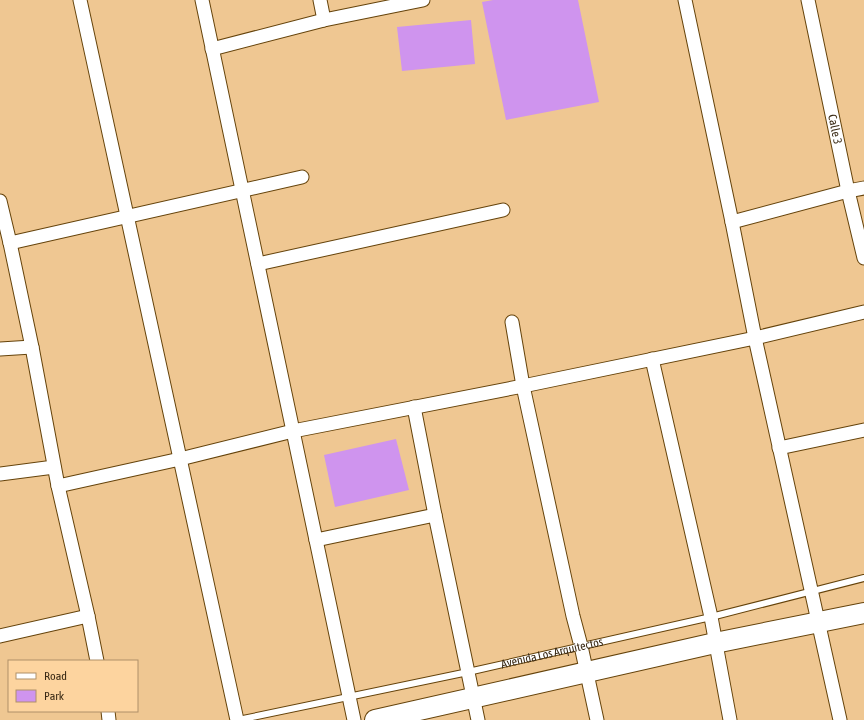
<svg xmlns="http://www.w3.org/2000/svg" width="864" height="720" viewBox="0 0 864 720" font-family="'Asap Condensed',sans-serif">
	<style>
		.green { fill: #cf94ee }
		.lines { fill: none; stroke-linecap: round; stroke-linejoin: round }
		.service-casing { stroke: #65430b; stroke-width: 8 }
		.minor-casing { stroke: #65430b; stroke-width: 15 }
		.primary-casing { stroke: #65430b; stroke-width: 22 }
		.service { stroke: #fff; stroke-width: 6 }
		.minor { stroke: #fff; stroke-width: 13 }
		.primary { stroke: #fff; stroke-width: 20 }
		.labels { text-anchor: middle; dominant-baseline: central; stroke-width: 4; stroke-linejoin: round; paint-order: stroke }
		.street-label { font-size: 12px; fill: #3a2a15; stroke: #fdd49f }
	</style>
	<rect width="100%" height="100%" fill="#efc792"/>
	<g class="green">
		<polygon points="493,0 578,0 599,102 506,120 482,2"/>
		<polygon points="471,20 475,64 402,71 397,27"/>
		<polygon points="396,439 409,490 335,507 324,455"/>
	</g>
	<g class="lines">
		<g class="service-casing">
			<g id="service">
				<path id="s1" d="M238 720 468 672 711 617 864 578"/>
			</g>
		</g>
		<g class="minor-casing">
			<g id="minor">
				<polyline points="80,0 237,720"/>
				<polyline points="202,0 354,720"/>
				<polyline points="320,0 324,20"/>
				<polyline points="685,0 732,222 755,338 840,720"/>
				<path id="s2" d="M808 0 848 191 864 258"/>
				<polyline points="212,49 324,20 423,0"/>
				<polyline points="0,201 10,243 32,347 58,486 88,616 97,661"/>
				<polyline points="732,222 848,191 864,188"/>
				<polyline points="10,243 302,177"/>
				<polyline points="258,264 503,210"/>
				<polyline points="512,322 523,386 573,616 581,646 597,720"/>
				<polyline points="0,349 32,347"/>
				<polyline points="652,359 711,617 730,720"/>
				<polyline points="414,407 435,515 478,720"/>
				<polyline points="779,448 864,430"/>
				<polyline points="0,474 54,467"/>
				<polyline points="58,486 180,459 293,431 523,386 755,338 864,312"/>
				<polyline points="316,540 435,515"/>
				<polyline points="0,636 88,616"/>
				<polyline points="108,711 109,720"/>
			</g>
		</g>
		<g class="primary-casing">
			<polyline id="primary" points="375,720 715,643 864,613"/>
		</g>
		<use href="#service" class="service"/>
		<use href="#minor" class="minor"/>
		<use href="#primary" class="primary"/>
	</g>
	<g class="labels">
		<g class="street-label">
			<text stroke="none"><textPath href="#s2" startOffset="132">Calle 3</textPath></text>
			<text stroke="none"><textPath href="#s1" startOffset="321">Avenida Los Arquitectos</textPath></text>
		</g>
	</g>
	<rect x="8" y="660" width="130" height="52" fill="#fdd49f" stroke="#af9068"/>
	<rect x="16" y="673" width="20" height="6" fill="#ffffff" stroke="#af9068"/>
	<text x="44" y="680" font-size="12" fill="#3a2a15">Road</text>
	<rect x="16" y="690" width="20" height="12" fill="#cf94ee" stroke="#af9068"/>
	<text x="44" y="700" font-size="12" fill="#3a2a15">Park</text>
</svg>
